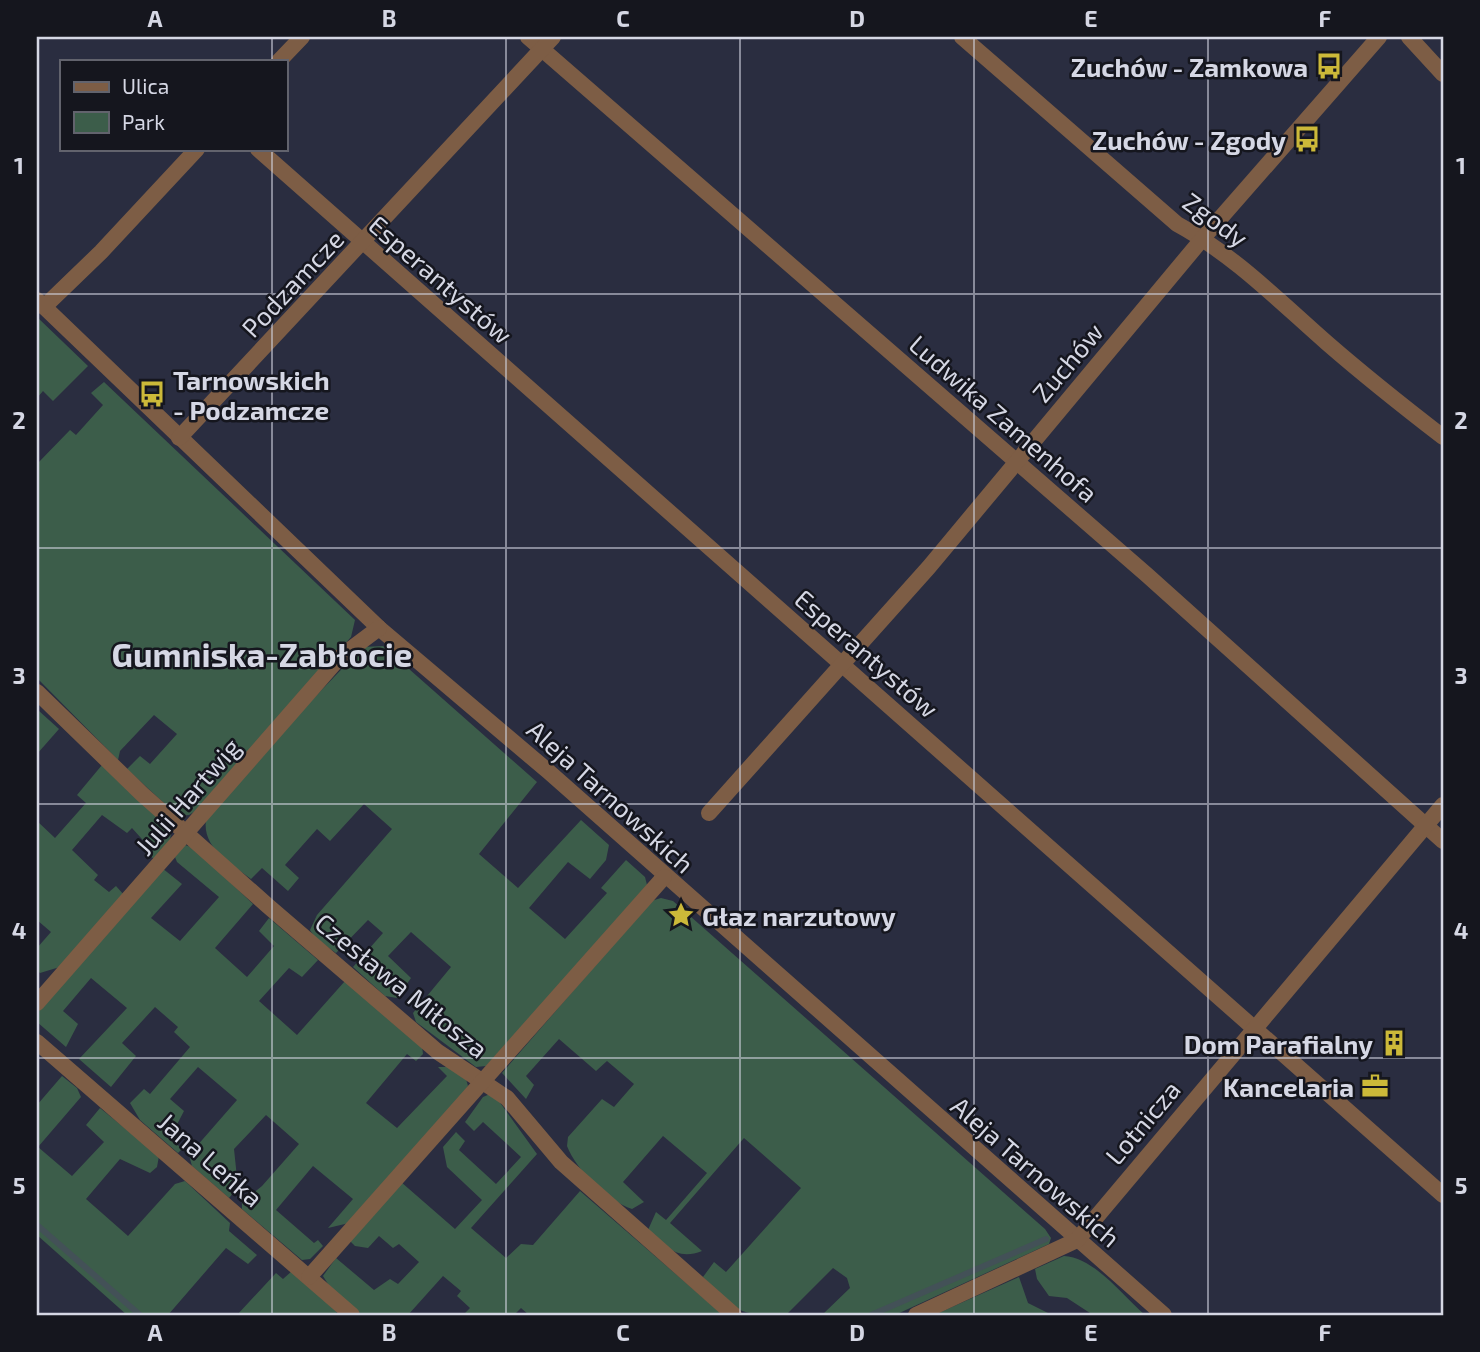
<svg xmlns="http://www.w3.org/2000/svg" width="1480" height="1352" viewBox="0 0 1480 1352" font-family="'Exo 2',sans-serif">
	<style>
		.green { fill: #3c5d4a }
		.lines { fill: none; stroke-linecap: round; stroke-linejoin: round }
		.stream { stroke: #435157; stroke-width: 6 }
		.street { stroke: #7d5d45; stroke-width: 16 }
		.grid { fill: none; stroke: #d5d7e4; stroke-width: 2; stroke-opacity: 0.55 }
		.labels { text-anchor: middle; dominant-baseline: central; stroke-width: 5; stroke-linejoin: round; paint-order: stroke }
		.poi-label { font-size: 26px; font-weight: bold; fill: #d5d7e4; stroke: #15161e; text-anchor: end }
		.street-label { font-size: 26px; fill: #d5d7e4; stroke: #15161e }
		.district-label { font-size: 33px; font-weight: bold; fill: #d5d7e4; stroke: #15161e }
		.neatline { fill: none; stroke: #d5d7e4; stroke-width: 2.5 }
		.grid-label { font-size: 23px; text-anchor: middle; font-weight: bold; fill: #d5d7e4 }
	</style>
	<rect width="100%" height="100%" fill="#2a2d40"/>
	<g class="green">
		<polygon points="37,317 88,366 53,401 43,391 37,398"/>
		<polygon points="104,382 355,620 351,637 202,807 189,815 178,816 127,769 140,756 150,764 177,734 154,715 120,751 118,760 37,678 37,464 70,430 76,435 103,405 91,393"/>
		<path d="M383 646 537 782 479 854 518 888 581 820 609 845 606 860 590 879 568 862 529 908 565 939 607 893 601 888 626 860 645 877 647 885 596 946 486 1066 476 1067 416 1022 413 1013 451 967 411 932 388 956 411 978 397 998 385 996 353 967 383 933 368 920 336 953 315 938 310 930 317 915 392 829 364 804 330 841 317 829 285 865 299 878 288 891 262 868 251 879C231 863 202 848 206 820L283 730 363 647Z"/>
		<polygon points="39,711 59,729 37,754 37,714"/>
		<polygon points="102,765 171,827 170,845 155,859 145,854 150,848 132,828 127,833 102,815 72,850 98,875 94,880 109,892 116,886 124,895 63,966 40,973 37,970 37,948 51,932 37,920 37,821 55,838 86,803 77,795"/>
		<polygon points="185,845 194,848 253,904 215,948 247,977 274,946 259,931 269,918 318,960 302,977 289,968 259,1001 297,1035 345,981 422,1046 423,1054 416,1061 407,1054 366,1103 397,1128 447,1076 438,1067 448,1067 466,1079 468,1086 460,1098 349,1223 328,1228 353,1199 313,1166 276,1210 314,1243 318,1240 323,1246 310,1259 302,1260 242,1209 242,1202 262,1186 299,1144 266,1115 234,1149 238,1187 229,1198 192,1166 189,1155 237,1100 198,1067 170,1099 184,1111 170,1138 182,1149 178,1153 140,1120 130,1103 144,1089 150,1094 190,1047 174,1032 178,1027 155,1007 122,1043 136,1056 111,1087 79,1059 127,1008 91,978 63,1011 78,1024 66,1047 37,1022 37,1013 162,868 182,884 151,918 180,941 219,897 177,862 175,857"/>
		<path d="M661 898 673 901 1045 1229 1051 1238 1049 1244 895 1315H822L850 1288 847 1278 833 1268 786 1315C735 1315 738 1312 703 1277L714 1262 726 1272 801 1188 744 1138 670 1223 702 1251C677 1261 665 1246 648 1230L656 1212 666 1220 707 1173 663 1136 623 1182 644 1202 632 1209C608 1201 576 1170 567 1146L568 1137 602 1099 614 1107 634 1084 607 1061 596 1071 559 1039 526 1076 534 1085 526 1099 502 1073 651 901Z"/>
		<polygon points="62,1076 77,1088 81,1097 38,1147 72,1176 104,1142 86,1125 100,1108 159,1156 157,1167 150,1173 120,1159 86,1199 128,1236 175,1184 185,1181 230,1223 229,1231 257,1255 248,1264 226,1248 168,1315 127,1315 37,1235 37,1105"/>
		<polygon points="490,1094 496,1097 537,1154 471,1228 506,1258 521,1244 533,1245 580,1191 723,1315 529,1315 521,1308 514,1315 463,1315 470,1308 457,1296 461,1291 443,1276 408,1315 360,1315 333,1292 323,1276 336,1258 374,1290 390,1279 398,1284 419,1262 399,1244 393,1248 379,1236 368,1248 355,1246 349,1240 401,1182 455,1229 482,1200 447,1167 443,1147 456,1132 465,1141 459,1150 496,1184 521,1157 483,1122 474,1131 465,1122 483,1097"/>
		<path d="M1064 1256C1095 1258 1122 1295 1145 1315H1093L1067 1298 1049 1296 1037 1279 1035 1269Z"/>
		<polygon points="292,1271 337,1312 334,1315 237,1315 276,1273 283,1279"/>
		<polygon points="1019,1277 1028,1303 1052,1315 934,1315"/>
	</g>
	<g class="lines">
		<g class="stream">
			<polyline points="37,1225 140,1315"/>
			<polyline points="871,1315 1046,1239"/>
		</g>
		<g class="street">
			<polyline points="528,37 1147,575 1443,841"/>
			<path d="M962 37 1177 224C1234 255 1279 301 1327 343 1365 376 1404 407 1443 437"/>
			<polyline points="1409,37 1443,74"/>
			<polyline points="279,61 302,37"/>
			<polyline points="258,149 1443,1195"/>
			<polyline points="37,300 379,628 549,772 1164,1315"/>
			<polyline points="44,307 101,252 197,149"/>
			<polyline points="179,438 553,37"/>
			<polyline points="37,692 142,794 268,906 438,1052 507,1098 561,1162 734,1315"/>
			<polyline points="709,813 929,567 1203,238 1379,37"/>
			<polyline points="37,1003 339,658 379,628"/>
			<polyline points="37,1042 352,1315"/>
			<polyline points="309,1277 664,877"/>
			<polyline points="916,1315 1077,1240 1443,805"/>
		</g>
	</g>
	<path class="grid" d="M272 37V61M506 37V1315M740 37V1315M974 37V1315M1208 37V1315M272 149V1315M37 294H1443M37 548H1443M37 804H1443M37 1058H1443"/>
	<defs>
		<g id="bus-bare" transform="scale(2.1)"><path d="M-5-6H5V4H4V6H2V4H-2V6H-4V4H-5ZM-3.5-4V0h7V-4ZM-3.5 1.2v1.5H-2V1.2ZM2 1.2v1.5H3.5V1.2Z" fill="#ccb939" stroke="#15161e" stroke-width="2.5" paint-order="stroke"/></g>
		<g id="sight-bare" transform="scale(2.1)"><path d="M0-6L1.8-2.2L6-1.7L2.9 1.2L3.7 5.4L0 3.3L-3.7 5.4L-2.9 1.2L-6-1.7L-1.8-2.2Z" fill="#ccb939" stroke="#15161e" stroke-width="2.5" paint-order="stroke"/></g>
		<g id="building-bare" transform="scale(2.1)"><path d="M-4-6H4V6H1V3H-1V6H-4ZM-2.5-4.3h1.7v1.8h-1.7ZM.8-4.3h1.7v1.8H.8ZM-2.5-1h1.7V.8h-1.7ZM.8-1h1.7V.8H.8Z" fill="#ccb939" stroke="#15161e" stroke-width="2.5" paint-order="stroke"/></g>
		<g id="office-bare" transform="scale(2.1)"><path d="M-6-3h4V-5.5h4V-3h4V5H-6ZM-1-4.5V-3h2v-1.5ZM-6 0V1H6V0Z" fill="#ccb939" stroke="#15161e" stroke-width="2.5" paint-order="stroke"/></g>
	</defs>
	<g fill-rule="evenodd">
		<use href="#bus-bare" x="1329" y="66"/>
		<use href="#bus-bare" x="1307" y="139"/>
		<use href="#bus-bare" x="152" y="394"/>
		<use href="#sight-bare" x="681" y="915"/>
		<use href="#building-bare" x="1394" y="1043"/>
		<use href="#office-bare" x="1375" y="1086"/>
	</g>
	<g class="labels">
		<g class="poi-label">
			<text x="1308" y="66">Zuchów - Zamkowa</text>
			<text x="1286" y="139">Zuchów - Zgody</text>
			<text x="173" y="379" text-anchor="start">Tarnowskich<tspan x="173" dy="30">- Podzamcze</tspan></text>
			<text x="702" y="915" text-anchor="start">Głaz narzutowy</text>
			<text x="1373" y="1043">Dom Parafialny</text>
			<text x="1354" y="1086">Kancelaria</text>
		</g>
		<g class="street-label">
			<text transform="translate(1216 219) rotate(36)">Zgody</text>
			<text transform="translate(441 279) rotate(41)">Esperantystów</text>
			<text transform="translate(292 283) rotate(-47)">Podzamcze</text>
			<text transform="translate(1067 362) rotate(-50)">Zuchów</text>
			<text transform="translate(1004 418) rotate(41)">Ludwika Zamenhofa</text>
			<text transform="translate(867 653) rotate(41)">Esperantystów</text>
			<text transform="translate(187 796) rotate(-49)">Julii Hartwig</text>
			<text transform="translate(611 796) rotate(42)">Aleja Tarnowskich</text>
			<text transform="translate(402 985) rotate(39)">Czesława Miłosza</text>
			<text transform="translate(1142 1122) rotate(-50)">Lotnicza</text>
			<text transform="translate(211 1159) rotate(41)">Jana Leńka</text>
			<text transform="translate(1036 1171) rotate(41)">Aleja Tarnowskich</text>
		</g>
		<g class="district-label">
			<text x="262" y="654">Gumniska-Zabłocie</text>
		</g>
	</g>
	<rect width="1480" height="1352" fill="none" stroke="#15161e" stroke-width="77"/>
	<rect x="60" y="60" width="228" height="91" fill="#15161e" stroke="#62636d" stroke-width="2"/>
	<rect x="74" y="82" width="35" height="10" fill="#7d5d45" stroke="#62636d" stroke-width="2"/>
	<text x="122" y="94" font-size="21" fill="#d5d7e4">Ulica</text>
	<rect x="74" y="112" width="35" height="21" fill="#3c5d4a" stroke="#62636d" stroke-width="2"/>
	<text x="122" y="130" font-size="21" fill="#d5d7e4">Park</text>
	<rect x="38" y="38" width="1404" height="1276" class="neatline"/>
	<g class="grid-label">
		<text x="155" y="27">A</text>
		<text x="389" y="27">B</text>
		<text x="623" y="27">C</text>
		<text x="857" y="27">D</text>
		<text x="1091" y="27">E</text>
		<text x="1325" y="27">F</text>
		<text x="19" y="174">1</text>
		<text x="1461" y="174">1</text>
		<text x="19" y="429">2</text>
		<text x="1461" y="429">2</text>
		<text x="19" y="684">3</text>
		<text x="1461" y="684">3</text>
		<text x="19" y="939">4</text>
		<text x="1461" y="939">4</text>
		<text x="19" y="1194">5</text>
		<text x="1461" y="1194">5</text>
		<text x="155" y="1341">A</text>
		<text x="389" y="1341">B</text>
		<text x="623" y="1341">C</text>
		<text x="857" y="1341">D</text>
		<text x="1091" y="1341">E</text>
		<text x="1325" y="1341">F</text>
	</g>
</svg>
